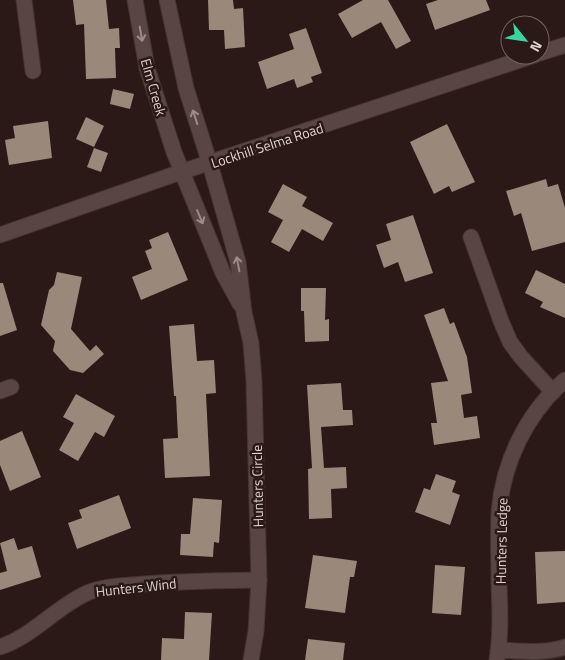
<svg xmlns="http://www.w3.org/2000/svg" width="565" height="660" viewBox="0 0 565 660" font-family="'Titillium Web',sans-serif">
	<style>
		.building { fill: #9a887b }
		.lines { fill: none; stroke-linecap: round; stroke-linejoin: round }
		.minor-casing { stroke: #433534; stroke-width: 17 }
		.secondary-casing { stroke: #433534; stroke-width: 17 }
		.minor { stroke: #594541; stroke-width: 15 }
		.secondary { stroke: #594541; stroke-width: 15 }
		.oneway { stroke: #9c8c88 }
		.labels { text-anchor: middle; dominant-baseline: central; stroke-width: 5; stroke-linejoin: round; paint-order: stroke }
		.street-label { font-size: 14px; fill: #ded2cf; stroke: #2a1916 }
	</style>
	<rect width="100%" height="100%" fill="#2a1916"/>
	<g class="building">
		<polygon points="73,0 106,0 109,29 119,28 120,48 115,48 116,78 86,79 84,24 76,25"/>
		<polygon points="208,0 233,0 234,9 243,8 245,47 225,49 224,30 209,30"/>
		<polygon points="363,0 388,0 411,41 396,49 381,22 352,38 338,14"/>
		<polygon points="438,0 486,0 490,10 435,30 426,4"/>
		<polygon points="306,28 322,73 311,77 313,82 297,88 294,79 267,89 258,62 294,49 289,34"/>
		<polygon points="113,89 134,94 130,109 110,104"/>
		<polygon points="86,117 104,126 94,147 76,139"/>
		<polygon points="48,121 52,158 9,165 5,140 15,138 13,126"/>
		<polygon points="447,124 475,182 452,192 449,186 434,194 410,142"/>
		<polygon points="94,148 108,153 101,172 87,167"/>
		<polygon points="546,179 548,187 558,184 565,208 565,242 532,251 521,213 514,216 506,191"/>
		<polygon points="283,184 307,197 302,206 333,223 323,241 302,229 289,252 271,242 283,220 268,212"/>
		<polygon points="413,215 433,273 405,282 398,262 384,268 376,245 391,240 386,224"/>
		<polygon points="168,232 188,280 141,300 132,277 152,269 145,251 152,248 149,240"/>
		<polygon points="536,270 565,284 565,318 540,307 543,302 525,293"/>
		<polygon points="57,272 82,277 71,329 90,351 96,345 104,354 83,373 70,370 53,351 55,341 41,325 49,290 54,285"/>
		<polygon points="0,283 3,283 17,330 0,336"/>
		<polygon points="301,288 326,288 325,320 329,319 329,341 305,342 304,311 301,311"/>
		<polygon points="444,308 450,324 454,322 467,357 472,393 461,395 464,418 477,416 480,438 434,445 431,423 437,423 431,383 448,381 424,315"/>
		<polygon points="194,324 197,361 214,360 216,393 206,394 210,476 165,478 163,439 178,438 176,396 174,396 169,326"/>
		<polygon points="341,383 343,410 352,410 353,425 321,427 324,468 346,467 347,488 331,489 332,518 309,519 308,469 312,468 307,385"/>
		<polygon points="76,394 115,416 104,437 95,432 78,461 59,450 74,423 63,417"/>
		<polygon points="22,431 41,477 10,491 0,465 0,441"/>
		<polygon points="436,474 456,481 452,492 460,495 450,525 415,512 424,488 430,490"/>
		<polygon points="119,495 131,528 77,549 68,523 82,518 79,510"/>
		<polygon points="193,498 222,500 219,543 214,542 213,557 180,555 181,534 190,534"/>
		<polygon points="14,538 18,550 32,546 41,577 0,590 0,573 7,571 0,543"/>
		<polygon points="565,551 565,602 537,604 535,552"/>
		<polygon points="313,555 357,561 354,577 350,577 345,613 305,608"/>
		<polygon points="435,565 465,567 461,615 432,613"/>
		<polygon points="185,612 212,613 209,660 161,660 162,638 184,639"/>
		<polygon points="308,639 345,643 343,660 305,660"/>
	</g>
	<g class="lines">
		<g class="minor-casing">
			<g id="minor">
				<polyline points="24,0 33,71"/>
				<polyline points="135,0 147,68 174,152 223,273 240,304"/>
				<polyline points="167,0 186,88 210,164 238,262 244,312 251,343 254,382 259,580 256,631 251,660"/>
				<polyline points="471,237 501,321 510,342 521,357 553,392"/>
				<polyline points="0,391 11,387"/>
				<path d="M0 647C33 636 56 607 87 593 101 587 118 586 133 585 174 581 217 581 259 580"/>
				<path d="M498 650C520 651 544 654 565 647"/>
				<path d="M497 660C501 635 500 609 499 584 499 561 498 537 499 514 502 464 526 414 565 380"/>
			</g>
		</g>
		<g class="secondary-casing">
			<g id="secondary">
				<polyline points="540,53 565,45"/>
				<polyline points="0,235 181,172 535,55"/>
			</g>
		</g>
		<use href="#minor" class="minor"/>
		<use href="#secondary" class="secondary"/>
	</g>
	<defs><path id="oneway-shaft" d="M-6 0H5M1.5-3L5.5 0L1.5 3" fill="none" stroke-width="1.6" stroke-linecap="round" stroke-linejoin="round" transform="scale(1.25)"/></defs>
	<g class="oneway">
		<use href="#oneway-shaft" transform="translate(141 34) rotate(80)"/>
		<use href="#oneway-shaft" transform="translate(195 117) rotate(-108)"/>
		<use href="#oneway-shaft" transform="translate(200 217) rotate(67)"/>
		<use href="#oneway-shaft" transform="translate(238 264) rotate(-101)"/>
	</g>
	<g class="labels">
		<g class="street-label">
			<text transform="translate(154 87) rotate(74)">Elm Creek</text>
			<text transform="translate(267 145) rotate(-18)">Lockhill Selma Road</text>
			<text transform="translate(257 486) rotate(-91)">Hunters Circle</text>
			<text transform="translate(501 541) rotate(-89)">Hunters Ledge</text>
			<text transform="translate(136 587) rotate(-6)">Hunters Wind</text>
		</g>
	</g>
	<g transform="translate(525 40) rotate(120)"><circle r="24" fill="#2a1916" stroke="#726360"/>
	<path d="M0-4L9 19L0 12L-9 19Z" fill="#3bd4a4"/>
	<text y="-8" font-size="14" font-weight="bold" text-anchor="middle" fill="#ded2cf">N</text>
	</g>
</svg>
